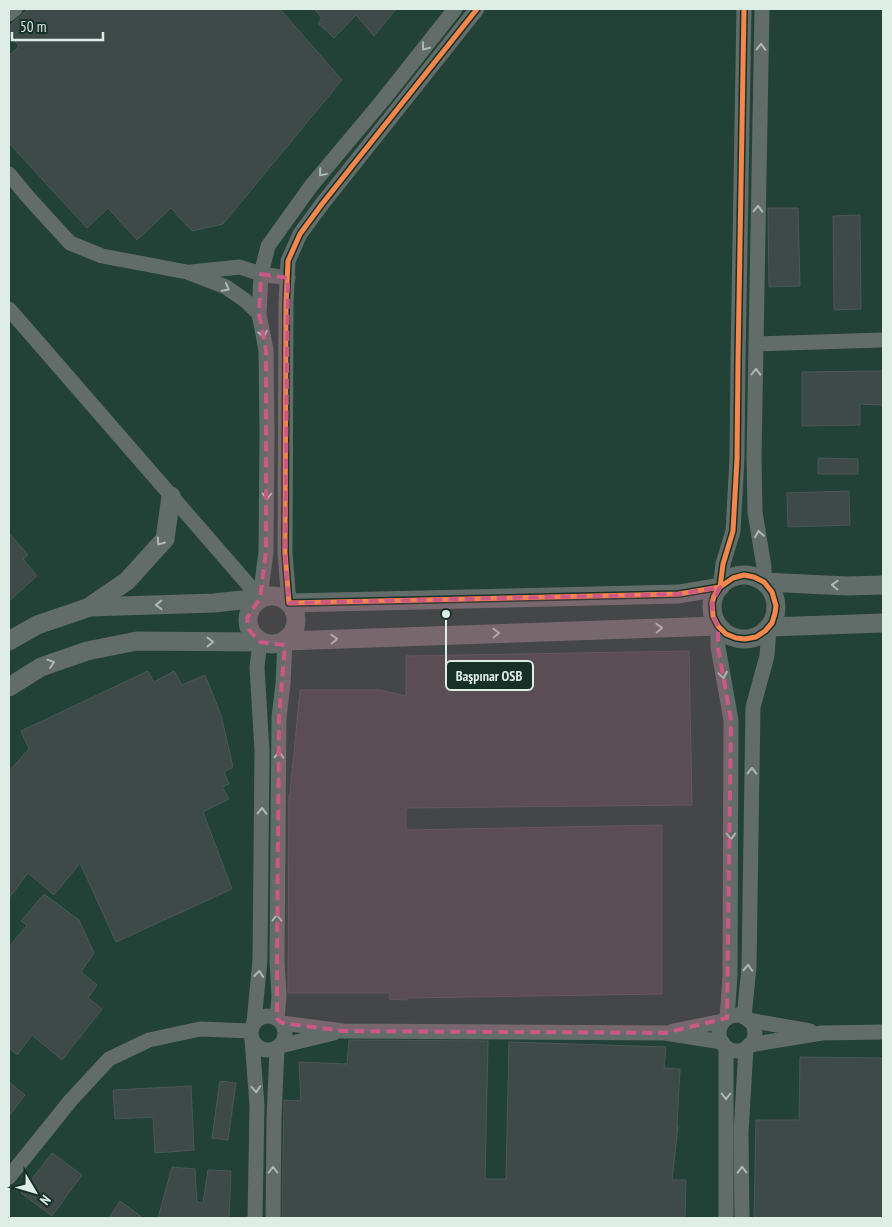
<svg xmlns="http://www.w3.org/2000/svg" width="892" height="1227" viewBox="0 0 892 1227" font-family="'PT Sans Narrow',sans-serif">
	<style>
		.built { fill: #224137 }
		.building { fill: #3e4a47; stroke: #4d5856 }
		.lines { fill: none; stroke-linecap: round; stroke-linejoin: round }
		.minor { stroke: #626c68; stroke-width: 15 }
		.tertiary { stroke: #626c68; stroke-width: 19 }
		.cycleway-casing { stroke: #183128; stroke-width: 8 }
		.cycleway { stroke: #f5874c; stroke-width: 5 }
		.oneway { stroke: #adb9b4 }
		.marked { fill: #cb5885; fill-opacity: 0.2; stroke: #cb5885; stroke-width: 4; stroke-dasharray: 10 6; stroke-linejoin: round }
		.leader { fill: none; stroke: #dfede7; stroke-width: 2 }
		.callout-dot { fill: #dfede7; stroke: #183128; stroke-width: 2 }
		.callout { fill: #183128; stroke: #dfede7; stroke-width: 2 }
		.callout-label { font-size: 14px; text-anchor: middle; font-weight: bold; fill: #dfede7 }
	</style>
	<rect width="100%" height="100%" fill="#283531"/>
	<rect class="built" x="9" y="9" width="874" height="1209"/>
	<g class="building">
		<polygon points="28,9 280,9 342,80 223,224 192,231 171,208 137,240 108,208 87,228 9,143 9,56 19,46 9,34 9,26 21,16"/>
		<polygon points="314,9 396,9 374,36 356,15 334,38 318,23 322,18"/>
		<polygon points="768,208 798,208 800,286 769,287"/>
		<polygon points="860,215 861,309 834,310 833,216"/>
		<polygon points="883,371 883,405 860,404 860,425 802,426 802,372"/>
		<polygon points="818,458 858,459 858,474 818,474"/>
		<polygon points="849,491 850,525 788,527 787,493"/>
		<polygon points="9,533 28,555 23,559 37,576 9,601"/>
		<polygon points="689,651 692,805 406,808 406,830 662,825 662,994 407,998 407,1000 389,999 390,993 288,993 289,794 290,794 300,690 380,690 406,696 406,656"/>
		<polygon points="148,671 154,682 174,671 182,685 205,675 221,715 233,767 224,772 229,784 222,787 229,799 203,812 232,889 116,942 80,863 54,895 28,873 9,898 9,771 29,749 21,731"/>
		<polygon points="44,894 79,920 94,953 81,972 97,985 88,998 102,1009 62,1060 32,1035 17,1055 9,1048 9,947 27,925 21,921"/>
		<polygon points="349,1040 488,1041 485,1179 506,1179 509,1042 666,1047 664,1068 680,1069 677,1126 678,1126 672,1180 686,1180 685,1218 282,1218 284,1100 301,1101 299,1062 347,1064"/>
		<polygon points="800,1057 883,1058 883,1218 754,1218 756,1120 799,1120"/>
		<polygon points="220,1081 236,1083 228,1140 212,1138"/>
		<polygon points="9,1082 25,1095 9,1116"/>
		<polygon points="191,1086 194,1150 155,1153 153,1117 115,1119 113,1090"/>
		<polygon points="52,1153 82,1175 52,1216 21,1193"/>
		<polygon points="172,1167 195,1169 197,1202 203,1203 208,1170 231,1171 229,1218 158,1218"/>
		<polygon points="120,1201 143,1218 109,1218"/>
	</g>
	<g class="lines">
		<g class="minor">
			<polyline points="762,9 754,457 755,512 764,567 764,582"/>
			<polyline points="9,14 15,9"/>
			<polyline points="9,174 28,197 70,243 102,256 187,272 226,287 246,301 259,314"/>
			<polyline points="191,272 240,267 261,274 288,278"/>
			<polyline points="9,309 260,598"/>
			<polyline points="756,344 883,340"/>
			<polyline points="720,587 723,564 733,531 737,459 738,361 744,9"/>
			<polyline points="260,598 266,552 267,433 266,350 259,314 261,274 268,246 311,186 383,100 455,9"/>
			<polyline points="289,603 285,553 286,304 288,261 300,234 322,204 477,9"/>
			<polyline points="718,626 718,647 731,720 730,976 727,1018"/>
			<circle cx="737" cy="1033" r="18"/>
			<circle cx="268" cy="1033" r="17"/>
			<polyline points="744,1017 749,967 753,707 767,656 769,627"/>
			<polyline points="277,1019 279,996 277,961 279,717 283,684 285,641"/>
			<polyline points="748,1020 810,1031"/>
			<polyline points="254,1022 260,960 262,751 257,667 260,642"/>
			<polyline points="282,1023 343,1031 665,1033 722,1042"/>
			<polyline points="673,1031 723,1021"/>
			<polyline points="252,1040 257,1105 255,1218"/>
			<polyline points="749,1045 822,1033 883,1032"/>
			<polyline points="280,1046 334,1033"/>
			<polyline points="726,1047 726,1218"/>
			<polyline points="9,1177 71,1100 109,1059 149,1040 200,1029 251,1031"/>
			<polyline points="273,1218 274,1118 277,1048"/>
			<polyline points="742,1218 741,1132 746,1048"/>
		</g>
		<g class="tertiary">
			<circle cx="744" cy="607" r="32"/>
			<polyline points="764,582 847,586 883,585"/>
			<circle cx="272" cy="620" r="24"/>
			<polyline points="289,603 679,594 720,587"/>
			<polyline points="89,607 127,581 165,539 171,496"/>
			<polyline points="769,627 883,623"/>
			<polyline points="9,641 37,625 90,607 214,603 260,598"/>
			<polyline points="285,641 718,626"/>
			<polyline points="9,687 41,667 87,651 137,641 260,642"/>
		</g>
		<g class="cycleway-casing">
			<polyline id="cycleway" points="477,9 322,204 300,234 288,261 286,304 285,553 289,603 679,594 720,587 733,578 744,575 754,577 764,582 772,592 776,606 775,613 772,623 765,631 756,637 745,639 736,638 726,634 718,626 713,616 712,603 714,596 720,587 723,564 733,531 737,459 738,361 744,9"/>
		</g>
		<use href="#cycleway" class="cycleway"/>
	</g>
	<defs><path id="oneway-chevron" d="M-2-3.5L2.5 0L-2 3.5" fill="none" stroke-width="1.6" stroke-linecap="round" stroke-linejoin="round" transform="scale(1.25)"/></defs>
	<g class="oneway">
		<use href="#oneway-chevron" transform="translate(425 47) rotate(128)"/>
		<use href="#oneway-chevron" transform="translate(761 47) rotate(-89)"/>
		<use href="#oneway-chevron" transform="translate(322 173) rotate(130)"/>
		<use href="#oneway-chevron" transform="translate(758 209) rotate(-89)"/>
		<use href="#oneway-chevron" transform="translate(226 288) rotate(28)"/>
		<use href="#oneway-chevron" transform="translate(263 334) rotate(80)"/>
		<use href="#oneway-chevron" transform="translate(756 372) rotate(-89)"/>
		<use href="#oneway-chevron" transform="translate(267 496) rotate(90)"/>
		<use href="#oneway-chevron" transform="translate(759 534) rotate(-99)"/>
		<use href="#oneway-chevron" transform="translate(160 542) rotate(125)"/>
		<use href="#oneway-chevron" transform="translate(835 585) rotate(-178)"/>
		<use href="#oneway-chevron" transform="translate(159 605) rotate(178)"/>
		<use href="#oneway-chevron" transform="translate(659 628) rotate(-2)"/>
		<use href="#oneway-chevron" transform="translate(496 633) rotate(-2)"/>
		<use href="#oneway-chevron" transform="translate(334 639) rotate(-2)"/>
		<use href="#oneway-chevron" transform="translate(210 642)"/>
		<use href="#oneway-chevron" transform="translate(51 663) rotate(-19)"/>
		<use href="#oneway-chevron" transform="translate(723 675) rotate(80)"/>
		<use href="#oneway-chevron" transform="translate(279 755) rotate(-89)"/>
		<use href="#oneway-chevron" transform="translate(752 771) rotate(-89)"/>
		<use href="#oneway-chevron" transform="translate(262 811) rotate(-89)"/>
		<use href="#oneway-chevron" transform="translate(731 836) rotate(90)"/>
		<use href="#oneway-chevron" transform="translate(277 918) rotate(-89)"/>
		<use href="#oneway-chevron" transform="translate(748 968) rotate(-87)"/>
		<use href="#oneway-chevron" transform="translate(259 974) rotate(-84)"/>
		<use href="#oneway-chevron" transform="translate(256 1089) rotate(86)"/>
		<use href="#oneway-chevron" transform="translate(726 1096) rotate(90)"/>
		<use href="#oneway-chevron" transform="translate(273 1170) rotate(-90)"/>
		<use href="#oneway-chevron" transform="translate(742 1170) rotate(-91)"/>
	</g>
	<path class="marked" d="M261 274 288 278 285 553 289 603 679 594 720 587 712 603 713 616 718 626V647L731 720 727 1018 665 1033 343 1031 282 1023 277 1019V961L279 717 285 645 260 642 249 630 247 618 260 598 266 552V350L259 314Z"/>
	<path class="leader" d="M446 614L446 676"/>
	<circle class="callout-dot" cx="446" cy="614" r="5"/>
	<rect class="callout" x="446" y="661" width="87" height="29" rx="5"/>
	<g class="callout-label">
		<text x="489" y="681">Başpınar OSB</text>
	</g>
	<rect width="892" height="1227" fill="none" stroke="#dfede7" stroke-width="20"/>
	<g transform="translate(35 1192) rotate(128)" stroke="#183128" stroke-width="4" paint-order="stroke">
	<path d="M0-4L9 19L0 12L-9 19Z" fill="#dfede7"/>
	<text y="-8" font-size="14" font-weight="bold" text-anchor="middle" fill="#dfede7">N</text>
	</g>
	<path d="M12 32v8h91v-8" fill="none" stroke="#dfede7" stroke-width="2.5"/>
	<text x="20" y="32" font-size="15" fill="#dfede7" stroke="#183128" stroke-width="4" paint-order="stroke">50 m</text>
</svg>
